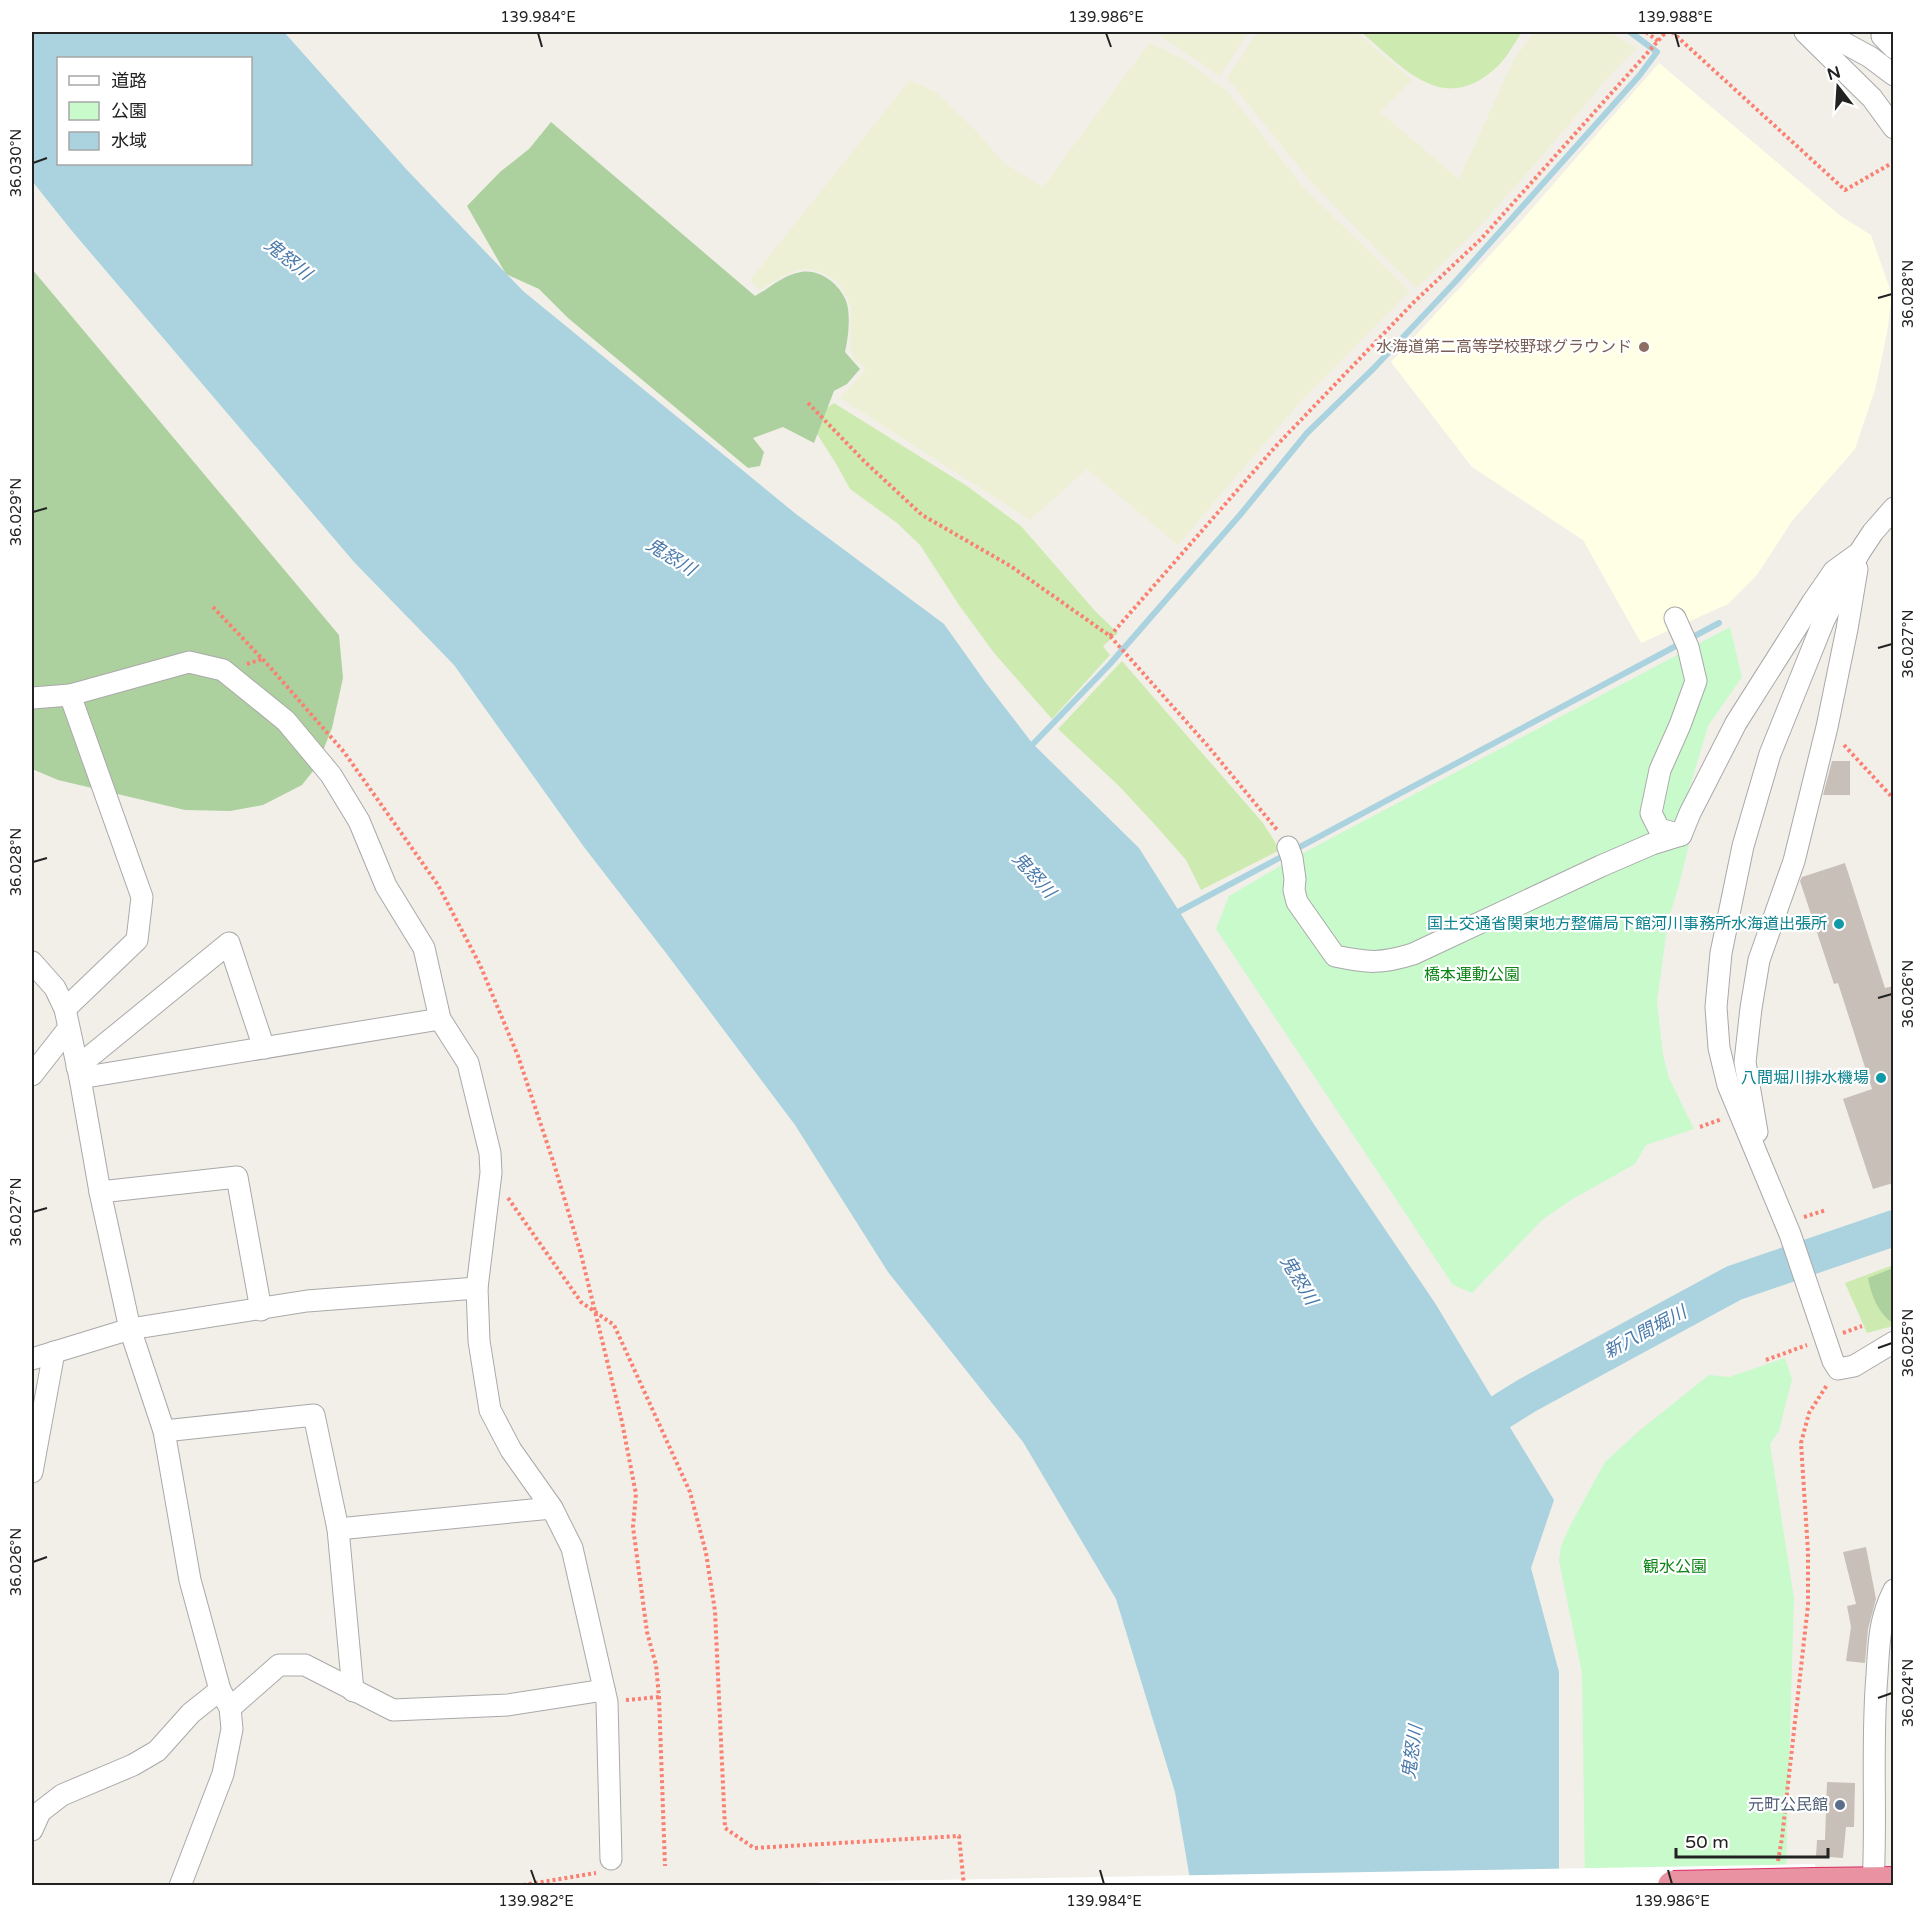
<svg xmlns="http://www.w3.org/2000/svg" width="1925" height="1917" viewBox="0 0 1925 1917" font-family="'Varela Round','Noto Sans JP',sans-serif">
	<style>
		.education { fill: #ffffe5 }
		.farmland { fill: #eef0d5 }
		.grass { fill: #cdebb0 }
		.forest { fill: #add19e }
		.park { fill: #c8facc }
		.water { fill: #aad3df; fill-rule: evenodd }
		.pier { fill: #fff }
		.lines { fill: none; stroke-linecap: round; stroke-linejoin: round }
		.stream { stroke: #aad3df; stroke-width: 6 }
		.river { stroke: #aad3df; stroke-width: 36 }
		.building { fill: #c7bfb8 }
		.minor-casing { stroke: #a9a9a9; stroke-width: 23 }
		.highway-casing { stroke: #dc2a67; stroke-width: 32 }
		.path { stroke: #fa8072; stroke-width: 4; stroke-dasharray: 3 3; stroke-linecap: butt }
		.minor { stroke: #fff; stroke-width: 21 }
		.highway { stroke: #e892a2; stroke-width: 30 }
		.highway-bridge-casing { stroke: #dc2a67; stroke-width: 32; stroke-linecap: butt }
		.highway-bridge { stroke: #e892a2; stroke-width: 30 }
		.ticks { fill: none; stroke: #222; stroke-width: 2 }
		.education-dot { fill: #8d6e63; stroke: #fff; stroke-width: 2 }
		.culture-dot { fill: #0f9aa8; stroke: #fff; stroke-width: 2 }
		.service-dot { fill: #5c6f8a; stroke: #fff; stroke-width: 2 }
		.labels { text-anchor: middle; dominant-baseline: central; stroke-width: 4.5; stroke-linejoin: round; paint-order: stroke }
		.education-label { font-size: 16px; fill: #785e54; stroke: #fff; text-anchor: end }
		.culture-label { font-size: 16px; fill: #0d838f; stroke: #fff; text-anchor: end }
		.park-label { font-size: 16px; fill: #0c8416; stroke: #fff }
		.service-label { font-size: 16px; fill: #4e5e75; stroke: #fff; text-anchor: end }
		.water-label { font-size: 18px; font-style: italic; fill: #4a7aab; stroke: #fff }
		.neatline { fill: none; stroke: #222; stroke-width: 2 }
		.ticks-label { font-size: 15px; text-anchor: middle; fill: #222 }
	</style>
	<rect width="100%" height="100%" fill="#f2efe9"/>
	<polygon class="education" points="1659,63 1842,217 1871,235 1892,295 1887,333 1875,390 1855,449 1792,521 1757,575 1728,604 1641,643 1583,540 1472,467 1391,362 1516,227"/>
	<g class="farmland">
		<polygon points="1155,32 1248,32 1220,76"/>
		<polygon points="1258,32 1356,32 1412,80 1380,112 1459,179 1513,61 1534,32 1609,32 1637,48 1612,73 1536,163 1479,227 1417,288 1386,259 1311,182 1227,78"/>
		<polygon points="1149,43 1185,60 1227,91 1303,187 1410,291 1299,403 1178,545 1087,469 1030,520 840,398 866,369 853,358 850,348 851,306 840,285 831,277 812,269 801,269 787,274 760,290 750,280 910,80 937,93 976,131 1004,163 1043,187"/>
	</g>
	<g class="grass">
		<path d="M1361 32H1522C1515 42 1508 56 1498 66 1443 118 1404 68 1361 32Z"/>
		<polygon points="834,403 967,486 1021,526 1096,612 1118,633 1103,646 1110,655 1052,719 994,653 959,605 920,545 897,523 850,489 838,467 809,421"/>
		<polygon points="1122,661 1263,823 1280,850 1201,890 1186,860 1157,827 1119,786 1058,729"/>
		<polygon points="1893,1265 1893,1326 1867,1333 1845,1283"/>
	</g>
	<g class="forest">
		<path d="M551 122 755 296C770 288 783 275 801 272 822 268 846 289 848 309 850 323 848 338 845 352L860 369 847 384 834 391 814 443 783 427 753 438 764 452 760 466 748 468 568 318 539 289 506 274 467 206 500 172 529 149Z"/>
		<polygon points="32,269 339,635 343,678 332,728 317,766 302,785 263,805 230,811 185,810 58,780 32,769"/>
		<path d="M1893 1268 1894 1321 1891 1322C1878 1312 1871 1295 1868 1278Z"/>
	</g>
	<g class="park">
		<polygon points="1730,627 1742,677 1708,726 1679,824 1689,844 1679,885 1668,921 1657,1002 1663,1055 1669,1078 1694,1129 1646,1145 1635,1164 1571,1200 1542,1220 1472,1293 1453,1285 1216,929 1229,896 1292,859"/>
		<polygon points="1785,1358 1792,1379 1779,1431 1770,1444 1794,1598 1786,1870 1585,1885 1582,1673 1559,1561 1561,1546 1571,1524 1605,1462 1639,1431 1709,1375 1729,1377"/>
	</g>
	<path class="water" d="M32 32H284L407 170 523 291 796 514 944 624 986 683 1033 744 1139 848 1315 1126 1435 1303 1554 1500 1531 1568 1559 1672V1885H1191L1175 1792 1116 1599 1023 1442 888 1272 795 1125 666 953 584 847 454 665 354 562 72 231 32 181ZM58 58H250V164H58Z"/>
	<polygon class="pier" points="1815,1864 1815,1885 820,1886 820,1882"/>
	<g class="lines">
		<g class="stream">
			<polyline points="1033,744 1110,664 1240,515 1307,433 1374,368 1456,281 1639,76 1657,52 1630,32"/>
			<polyline points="1180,911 1719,623"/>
		</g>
		<polyline class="river" points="1460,1437 1526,1396 1734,1283 1894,1228"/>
	</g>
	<g class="building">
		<polygon points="1832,761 1850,761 1850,795 1823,795"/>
		<polygon points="1845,863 1885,988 1893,986 1893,1183 1873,1189 1843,1099 1872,1089 1838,983 1834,984 1800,881 1802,877"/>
		<polygon points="1866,1547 1876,1599 1868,1629 1865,1663 1846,1661 1851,1627 1847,1606 1856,1604 1843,1552"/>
		<polygon points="1827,1782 1855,1783 1854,1827 1846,1827 1843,1858 1816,1856 1817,1840 1825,1840"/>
	</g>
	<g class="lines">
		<g class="minor-casing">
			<g id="minor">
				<polyline points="1805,32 1872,98 1894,128"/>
				<polyline points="1824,32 1870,57 1894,75"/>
				<polyline points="1882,36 1894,48"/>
				<polyline points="1859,553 1824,620 1770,754 1743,846 1721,953 1716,1007 1719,1048 1728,1085 1790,1234 1833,1361 1838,1369 1854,1366 1894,1342"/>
				<polyline points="1675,618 1688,647 1696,681 1680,725 1660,770 1651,813 1659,829 1681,835"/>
				<polyline points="32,698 70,695 189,662 223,670 286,721 331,775 359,821 386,886 424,948 440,1019 468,1063 490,1153 491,1173 477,1288 479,1341 490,1410 511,1450 552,1508 572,1548 607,1702 611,1859"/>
				<path d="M1288 847 1292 858 1295 879 1294 890 1297 902 1335 956C1368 963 1381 964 1413 954L1601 866 1652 844 1681 835 1690 813 1736 723 1812 603 1834 571 1859 553 1873 532 1894 508"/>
				<polyline points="32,962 55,988 65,1009 80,1078 100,1192 130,1329 164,1431 190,1580 220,1690 230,1708 232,1729 223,1774 180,1886"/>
				<polyline points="65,1009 137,940 142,897 70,695"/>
				<polyline points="77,1067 229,943 264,1048"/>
				<polyline points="32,1075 68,1029"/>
				<polyline points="80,1078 440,1019"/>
				<polyline points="1757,1132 1745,1062 1751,1008 1759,960 1794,861 1827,727 1847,629 1857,569"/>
				<polyline points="100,1192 237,1177 261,1310"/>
				<polyline points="32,1359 130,1329 307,1301 477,1288"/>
				<polyline points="164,1431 314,1415 338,1529 353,1691"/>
				<polyline points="32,1472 54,1352"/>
				<polyline points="338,1529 552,1508"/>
				<polyline points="230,1708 279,1665 305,1665 393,1710 508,1705 604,1690"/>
				<polyline points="32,1830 40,1812 62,1795 133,1765 157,1751 191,1713 220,1690"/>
				<path d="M1873 1886C1877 1815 1871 1745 1877 1675 1879 1642 1879 1620 1894 1590"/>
			</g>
		</g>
		<g class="highway-casing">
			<polyline id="highway" points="1815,1883 1894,1882"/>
		</g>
		<g class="path">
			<polyline points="1646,32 1658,41"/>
			<polyline points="1672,32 1845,190 1894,162"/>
			<polyline points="808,403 864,461 922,515 1012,567 1110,636 1207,745 1278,831"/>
			<polyline points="213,607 269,666 344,752 438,885 480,965 518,1056 554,1164 581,1254 622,1422 636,1494 633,1527 647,1632 656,1665 659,1697 665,1866"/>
			<polyline points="1110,636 1276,446 1414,302 1481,239 1666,32"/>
			<polyline points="247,664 262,659"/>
			<polyline points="1844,745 1891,796 1894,801"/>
			<polyline points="1700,1127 1722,1119"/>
			<polyline points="508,1198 581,1302 614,1325 690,1492 706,1553 715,1611 725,1828 754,1848 959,1836 964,1886"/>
			<polyline points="1804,1217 1826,1210"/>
			<polyline points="1843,1333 1862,1326"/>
			<polyline points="1766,1360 1807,1345"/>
			<polyline points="626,1700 659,1697"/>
			<polyline points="1778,1861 1782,1838 1808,1605 1808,1552 1801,1443 1809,1413 1827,1385"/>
			<polyline points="517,1886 596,1873"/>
		</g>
		<use href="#minor" class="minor"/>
		<use href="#highway" class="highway"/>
		<g class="highway-bridge-casing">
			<polyline id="highway-bridge" points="1673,1886 1815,1883"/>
		</g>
		<use href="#highway-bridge" class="highway-bridge"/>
	</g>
	<path class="ticks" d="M538 33 542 47M1106 33 1111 47M1675 33 1679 47M33 163 47 158M1878 298 1892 294M33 512 47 508M1878 648 1892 644M33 862 47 858M1878 998 1892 994M33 1212 47 1208M1878 1348 1892 1343M33 1562 47 1557M1878 1698 1892 1693M531 1870 536 1884M1100 1870 1104 1884M1668 1870 1672 1884"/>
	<circle class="education-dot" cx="1644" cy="347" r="6"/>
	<g class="culture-dot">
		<circle cx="1839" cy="924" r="6"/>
		<circle cx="1881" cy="1078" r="6"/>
	</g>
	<circle class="service-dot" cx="1840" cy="1805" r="6"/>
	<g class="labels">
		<g class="education-label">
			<text x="1632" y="347">水海道第二高等学校野球グラウンド</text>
		</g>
		<g class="culture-label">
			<text x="1827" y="924">国土交通省関東地方整備局下館河川事務所水海道出張所</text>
			<text x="1869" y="1078">八間堀川排水機場</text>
		</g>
		<g class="park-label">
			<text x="1472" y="975">橋本運動公園</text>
			<text x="1675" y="1567">観水公園</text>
		</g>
		<g class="service-label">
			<text x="1828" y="1805">元町公民館</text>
		</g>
		<g class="water-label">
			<text transform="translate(288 259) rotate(39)">鬼怒川</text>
			<text transform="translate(671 557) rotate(32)">鬼怒川</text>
			<text transform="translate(1034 875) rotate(48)">鬼怒川</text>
			<text transform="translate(1299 1280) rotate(59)">鬼怒川</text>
			<text transform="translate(1645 1332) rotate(-28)">新八間堀川</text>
			<text transform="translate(1412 1752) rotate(-82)">鬼怒川</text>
		</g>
	</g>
	<rect width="1925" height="1917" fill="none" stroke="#ffffff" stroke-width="66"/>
	<rect x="57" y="57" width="195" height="108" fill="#ffffff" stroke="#a7a7a7" stroke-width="1.5"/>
	<rect x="69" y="76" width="30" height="9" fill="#ffffff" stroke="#a7a7a7" stroke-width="1.5"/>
	<text x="111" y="87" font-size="18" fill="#222222">道路</text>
	<rect x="69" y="102" width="30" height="18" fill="#c8facc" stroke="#a7a7a7" stroke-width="1.5"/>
	<text x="111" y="117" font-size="18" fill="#222222">公園</text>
	<rect x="69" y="132" width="30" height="18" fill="#aad3df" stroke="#a7a7a7" stroke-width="1.5"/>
	<text x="111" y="147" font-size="18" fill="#222222">水域</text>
	<g transform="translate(1838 87) rotate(343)" stroke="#ffffff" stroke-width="4.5" paint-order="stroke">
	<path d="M0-4.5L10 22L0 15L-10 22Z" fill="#222222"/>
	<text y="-9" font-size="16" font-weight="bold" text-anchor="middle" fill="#222222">N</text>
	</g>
	<path d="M1676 1848v9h152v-9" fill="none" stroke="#222222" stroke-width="3"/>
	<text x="1685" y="1848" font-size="18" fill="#222222" stroke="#ffffff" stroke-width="4.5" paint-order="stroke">50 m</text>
	<rect x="33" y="33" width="1859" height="1851" class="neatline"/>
	<g class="ticks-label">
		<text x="538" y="22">139.984°E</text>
		<text x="1106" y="22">139.986°E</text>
		<text x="1675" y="22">139.988°E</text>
		<text transform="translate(16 163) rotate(-90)" y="5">36.030°N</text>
		<text transform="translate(1908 294) rotate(-90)" y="5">36.028°N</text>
		<text transform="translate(16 512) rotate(-90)" y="5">36.029°N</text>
		<text transform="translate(1908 644) rotate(-90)" y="5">36.027°N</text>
		<text transform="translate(16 862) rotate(-90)" y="5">36.028°N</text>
		<text transform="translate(1908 994) rotate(-90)" y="5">36.026°N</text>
		<text transform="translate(16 1212) rotate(-90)" y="5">36.027°N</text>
		<text transform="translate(1908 1343) rotate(-90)" y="5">36.025°N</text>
		<text transform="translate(16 1562) rotate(-90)" y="5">36.026°N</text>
		<text transform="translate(1908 1693) rotate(-90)" y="5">36.024°N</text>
		<text x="536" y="1906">139.982°E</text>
		<text x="1104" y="1906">139.984°E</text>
		<text x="1672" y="1906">139.986°E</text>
	</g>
</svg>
